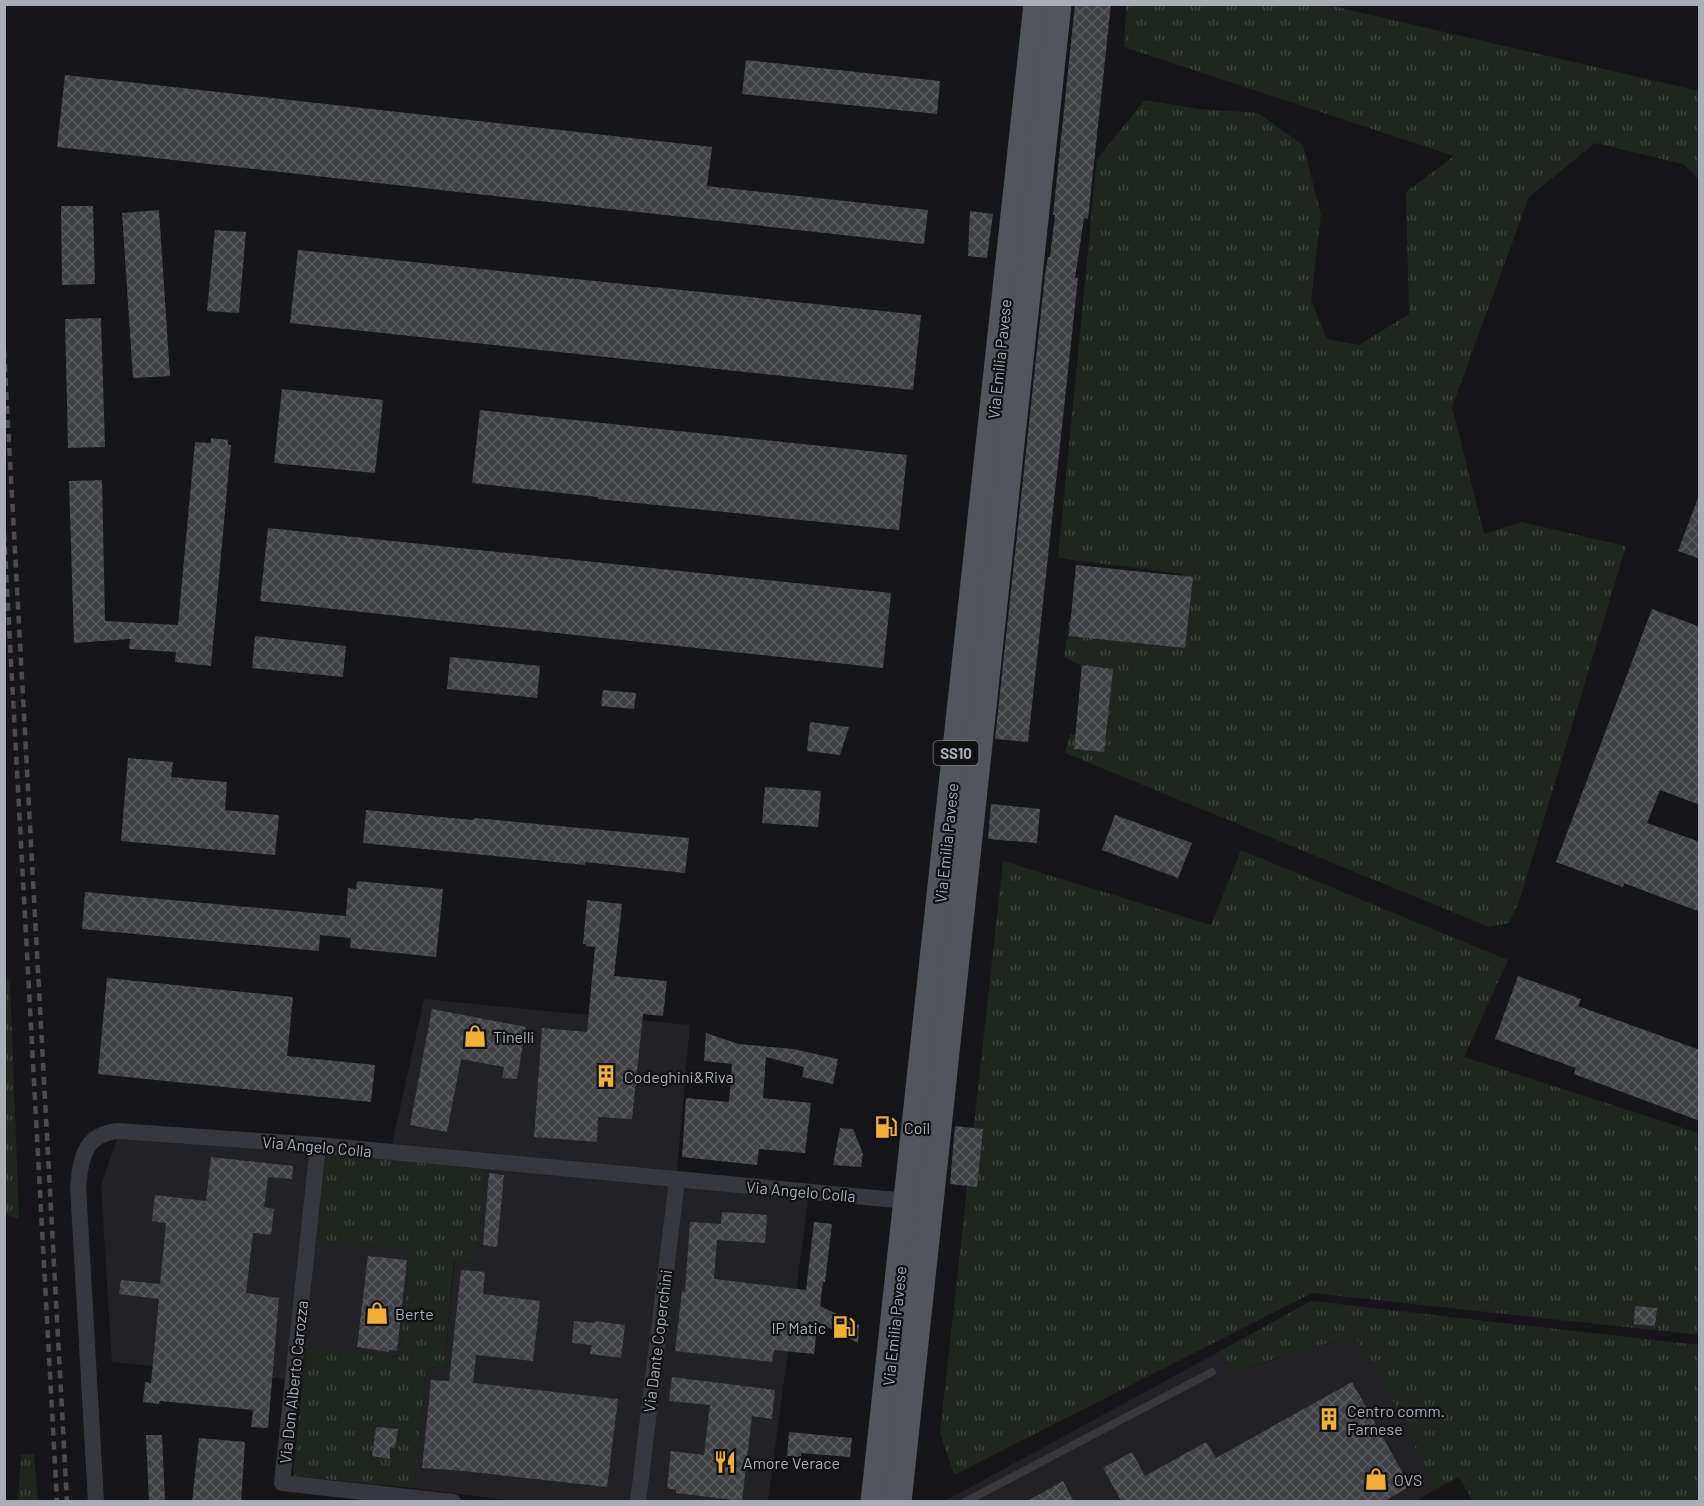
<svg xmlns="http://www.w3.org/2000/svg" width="1704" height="1506" viewBox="0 0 1704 1506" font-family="Barlow,sans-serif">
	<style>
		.built { fill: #222225 }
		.grass { fill: url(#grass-tufts) }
		.building { fill: url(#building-cross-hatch) }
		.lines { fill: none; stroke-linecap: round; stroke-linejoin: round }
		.lane { stroke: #37383d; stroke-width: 8 }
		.street { stroke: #37383d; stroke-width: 16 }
		.primary { stroke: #53555c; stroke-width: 27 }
		.rail { stroke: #4a4c52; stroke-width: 4.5; stroke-dasharray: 8 6; stroke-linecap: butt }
		.labels { text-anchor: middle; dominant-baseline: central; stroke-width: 4.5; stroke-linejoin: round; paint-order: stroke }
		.shield { fill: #111113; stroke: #7b7e86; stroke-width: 1.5 }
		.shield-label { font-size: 15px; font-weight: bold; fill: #a8adb8 }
		.street-label { font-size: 16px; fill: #a8adb8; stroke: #111113 }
		.poi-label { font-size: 16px; fill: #a8adb8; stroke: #111113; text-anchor: start }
	</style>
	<defs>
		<pattern id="grass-tufts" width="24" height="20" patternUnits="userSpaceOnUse" patternTransform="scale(1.5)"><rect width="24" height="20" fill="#1e261f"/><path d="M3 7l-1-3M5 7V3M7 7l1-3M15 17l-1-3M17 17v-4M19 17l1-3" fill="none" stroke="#3c433d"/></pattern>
		<pattern id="building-cross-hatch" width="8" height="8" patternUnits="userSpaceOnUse" patternTransform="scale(1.5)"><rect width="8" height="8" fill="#404145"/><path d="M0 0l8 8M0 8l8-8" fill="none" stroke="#595a5e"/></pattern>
	</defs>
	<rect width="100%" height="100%" fill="#161618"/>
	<g class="built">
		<polygon points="424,999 690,1025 676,1181 809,1194 768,1501 522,1502 414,1488 426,1367 444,1368 455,1260 475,1262 391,1158 393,1140"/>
		<polygon points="117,1139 325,1152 410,1251 400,1357 306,1348 302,1381 112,1362 101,1185"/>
		<polygon points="1354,1335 1388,1390 1435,1490 1414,1502 943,1502 1220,1351 1233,1372"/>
	</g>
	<g class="grass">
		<polygon points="1126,5 1328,5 1699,91 1699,179 1683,164 1595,143 1529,197 1452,407 1484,534 1521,522 1626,546 1520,899 1509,923 1489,927 1065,753 1070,734 1098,743 1097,673 1064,657 1069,622 1180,629 1182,574 1058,558 1097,159 1145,100 1199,109 1258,113 1303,145 1321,215 1311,300 1327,339 1359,345 1409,314 1406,192 1454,156 1124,47"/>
		<polygon points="1241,850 1508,960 1464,1057 1699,1133 1699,1335 1312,1293 954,1475 940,1433 1003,861 1211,925"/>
		<polygon points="5,979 10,981 19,1219 5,1214"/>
		<polygon points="325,1152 485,1168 476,1262 454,1260 444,1368 426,1367 414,1488 293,1476 306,1348 400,1357 410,1251 317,1242"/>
		<polygon points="1311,1301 1699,1345 1699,1501 1473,1501 1459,1477 1435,1490 1388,1390 1354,1335 1232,1372 1220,1351"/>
		<polygon points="34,1454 38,1501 18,1501 21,1455"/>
	</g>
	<g class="building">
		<polygon points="1075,4 1111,4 1088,219 1084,218 1075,278 1078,278 1028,742 995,739 1045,275 1048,257 1050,257 1055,215 1053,215"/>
		<polygon points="746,60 940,81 937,114 742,94"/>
		<polygon points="65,75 712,147 707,186 928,210 924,244 57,147"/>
		<polygon points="61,206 93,206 95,284 62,285"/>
		<polygon points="159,210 170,376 133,378 122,213"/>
		<polygon points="970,211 993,214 987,258 968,256"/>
		<polygon points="215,230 246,232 239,313 207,311"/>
		<polygon points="298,250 921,315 913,390 290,323"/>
		<polygon points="101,318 105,447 68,448 65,319"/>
		<polygon points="282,389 383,400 375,473 274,463"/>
		<polygon points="480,410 907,455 899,530 598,499 598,497 472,483"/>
		<polygon points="211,438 228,440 228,445 231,445 211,666 175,662 176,652 129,649 130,639 74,643 69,481 102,480 105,621 178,625 195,442 211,443"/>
		<polygon points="1698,498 1700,499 1700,559 1678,551"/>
		<polygon points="268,528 891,593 883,668 260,601"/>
		<polygon points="1076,565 1193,577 1185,648 1069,636"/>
		<polygon points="1652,609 1700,627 1700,805 1660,790 1647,823 1700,842 1700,912 1624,883 1623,887 1556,862"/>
		<polygon points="255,636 346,646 343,677 252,668"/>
		<polygon points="450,657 540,666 537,698 447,689"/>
		<polygon points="1082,665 1113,669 1104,752 1074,749"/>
		<polygon points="603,690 636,693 634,709 601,706"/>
		<polygon points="810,722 849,727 840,755 807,751"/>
		<polygon points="128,758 173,762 171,777 227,782 225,810 279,815 275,855 121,841"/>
		<polygon points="765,787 821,791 818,827 762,823"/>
		<polygon points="991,804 1040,809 1037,843 988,839"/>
		<polygon points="366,810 473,820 474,818 689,838 685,873 585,862 585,865 363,843"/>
		<polygon points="1115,815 1192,843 1178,878 1102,850"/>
		<polygon points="357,881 443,889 436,957 350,948 351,938 320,935 319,951 82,929 85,892 346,916 348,888 356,889"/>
		<polygon points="587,900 622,904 614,976 667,981 663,1016 643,1014 632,1119 598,1117 597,1142 534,1137 542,1028 587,1032 595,947 586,946 586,944 583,944"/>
		<polygon points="1518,976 1581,999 1578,1006 1700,1050 1700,1121 1574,1074 1576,1068 1495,1039"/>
		<polygon points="107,978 293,997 287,1056 375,1065 371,1102 98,1074"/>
		<polygon points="432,1009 526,1027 517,1079 502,1078 504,1067 461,1059 447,1132 410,1125"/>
		<polygon points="706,1033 738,1044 793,1049 838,1059 833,1084 802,1077 804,1067 766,1057 763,1098 811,1103 805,1153 759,1149 757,1165 682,1157 686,1098 729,1102 732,1064 704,1061"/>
		<polygon points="955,1126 983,1129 977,1187 950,1184"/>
		<polygon points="840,1128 853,1129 863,1154 861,1167 833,1165"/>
		<polygon points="211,1157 293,1166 292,1179 268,1177 264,1207 274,1209 271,1235 253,1233 246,1293 279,1298 268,1428 251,1427 253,1410 160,1401 159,1404 143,1402 145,1382 151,1383 159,1299 119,1294 121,1280 160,1284 166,1223 152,1221 155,1195 206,1201"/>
		<polygon points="489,1173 504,1175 497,1247 483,1245"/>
		<polygon points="722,1212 767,1215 765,1243 717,1240 714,1279 806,1290 814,1222 832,1224 825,1282 823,1282 820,1306 859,1325 858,1343 818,1322 814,1354 774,1350 772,1362 675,1351 682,1291 685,1292 690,1222 721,1224"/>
		<polygon points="368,1256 407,1260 397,1351 389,1350 389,1352 357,1347"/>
		<polygon points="461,1270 485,1272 483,1294 540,1301 533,1361 476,1355 473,1383 618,1399 607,1487 464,1471 422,1468 431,1380 449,1381"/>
		<polygon points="1635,1306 1657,1308 1655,1326 1634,1324"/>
		<polygon points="574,1321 594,1323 595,1321 625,1325 621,1358 590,1354 592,1345 572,1343"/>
		<polygon points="672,1377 775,1390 772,1419 752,1416 742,1501 676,1493 676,1490 667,1488 671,1451 704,1455 710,1405 669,1401"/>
		<polygon points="1352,1382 1410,1486 1383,1502 1122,1502 1103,1468 1132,1452 1145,1476 1206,1442 1216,1458"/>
		<polygon points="376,1427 398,1429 395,1448 390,1447 390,1459 372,1456"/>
		<polygon points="789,1432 852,1438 850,1457 801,1453 801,1457 787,1456"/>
		<polygon points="146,1435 162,1435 165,1502 149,1502"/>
		<polygon points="199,1438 245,1442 241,1502 192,1502"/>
		<polygon points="1063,1481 1074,1502 1026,1502"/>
	</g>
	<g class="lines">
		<polyline class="lane" points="965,1502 1212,1372"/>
		<g class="street">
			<polyline points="318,1145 282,1483 453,1502"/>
			<path d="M96 1502 78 1186C81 1157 85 1134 118 1131L318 1145 907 1201"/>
			<polyline points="638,1502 677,1180"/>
		</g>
		<g class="primary">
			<polyline points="874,1502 1037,4"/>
			<polyline points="898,1502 1058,4"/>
		</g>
		<g class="rail">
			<polyline points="4,350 67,1502"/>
			<polyline points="4,533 57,1502"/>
		</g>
	</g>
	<defs>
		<g id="shop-bare" transform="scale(1.8)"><path d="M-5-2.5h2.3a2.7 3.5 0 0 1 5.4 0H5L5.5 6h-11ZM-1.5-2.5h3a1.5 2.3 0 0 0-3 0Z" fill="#f2b134" stroke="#111113" stroke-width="2.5" paint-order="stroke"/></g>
		<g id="building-bare" transform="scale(1.8)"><path d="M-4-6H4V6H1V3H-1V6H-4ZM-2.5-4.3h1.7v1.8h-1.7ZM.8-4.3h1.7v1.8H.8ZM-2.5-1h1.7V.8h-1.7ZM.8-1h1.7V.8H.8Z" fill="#f2b134" stroke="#111113" stroke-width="2.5" paint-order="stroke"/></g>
		<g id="fuel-bare" transform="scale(1.8)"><path d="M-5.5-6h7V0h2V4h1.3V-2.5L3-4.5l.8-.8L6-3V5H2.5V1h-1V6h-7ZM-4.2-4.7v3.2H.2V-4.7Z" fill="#f2b134" stroke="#111113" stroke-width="2.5" paint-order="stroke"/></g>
		<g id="restaurant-bare" transform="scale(1.8)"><path d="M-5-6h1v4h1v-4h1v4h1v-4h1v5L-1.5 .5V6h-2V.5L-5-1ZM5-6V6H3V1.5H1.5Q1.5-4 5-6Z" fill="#f2b134" stroke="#111113" stroke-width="2.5" paint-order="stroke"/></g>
	</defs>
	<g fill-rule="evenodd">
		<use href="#shop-bare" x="475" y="1036"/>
		<use href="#building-bare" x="606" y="1076"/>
		<use href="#fuel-bare" x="886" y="1127"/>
		<use href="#shop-bare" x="377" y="1313"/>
		<use href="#fuel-bare" x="844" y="1327"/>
		<use href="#building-bare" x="1329" y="1419"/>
		<use href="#restaurant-bare" x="725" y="1462"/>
		<use href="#shop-bare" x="1376" y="1479"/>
	</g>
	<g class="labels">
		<rect class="shield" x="933.5" y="741" width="45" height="24" rx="4.5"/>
		<g class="shield-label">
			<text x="956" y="753">SS10</text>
		</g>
		<g class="street-label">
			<text transform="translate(999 359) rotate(-84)">Via Emilia Pavese</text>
			<text transform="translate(946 843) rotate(-84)">Via Emilia Pavese</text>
			<text transform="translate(317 1146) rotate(5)">Via Angelo Colla</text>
			<text transform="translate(801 1191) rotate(5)">Via Angelo Colla</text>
			<text transform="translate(894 1326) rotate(-84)">Via Emilia Pavese</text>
			<text transform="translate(657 1341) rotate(-83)">Via Dante Coperchini</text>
			<text transform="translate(293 1382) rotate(-84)">Via Don Alberto Carozza</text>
		</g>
		<g class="poi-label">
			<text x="493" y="1036">Tinelli</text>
			<text x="624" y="1076">Codeghini&amp;Riva</text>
			<text x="904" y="1127">Coil</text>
			<text x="395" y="1313">Berte</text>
			<text x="826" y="1327" text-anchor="end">IP Matic</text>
			<text x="1347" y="1410">Centro comm.<tspan x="1347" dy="18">Farnese</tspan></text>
			<text x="743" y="1462">Amore Verace</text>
			<text x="1394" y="1479">OVS</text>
		</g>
	</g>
	<rect width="1704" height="1506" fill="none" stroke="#a8adb8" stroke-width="12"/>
</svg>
